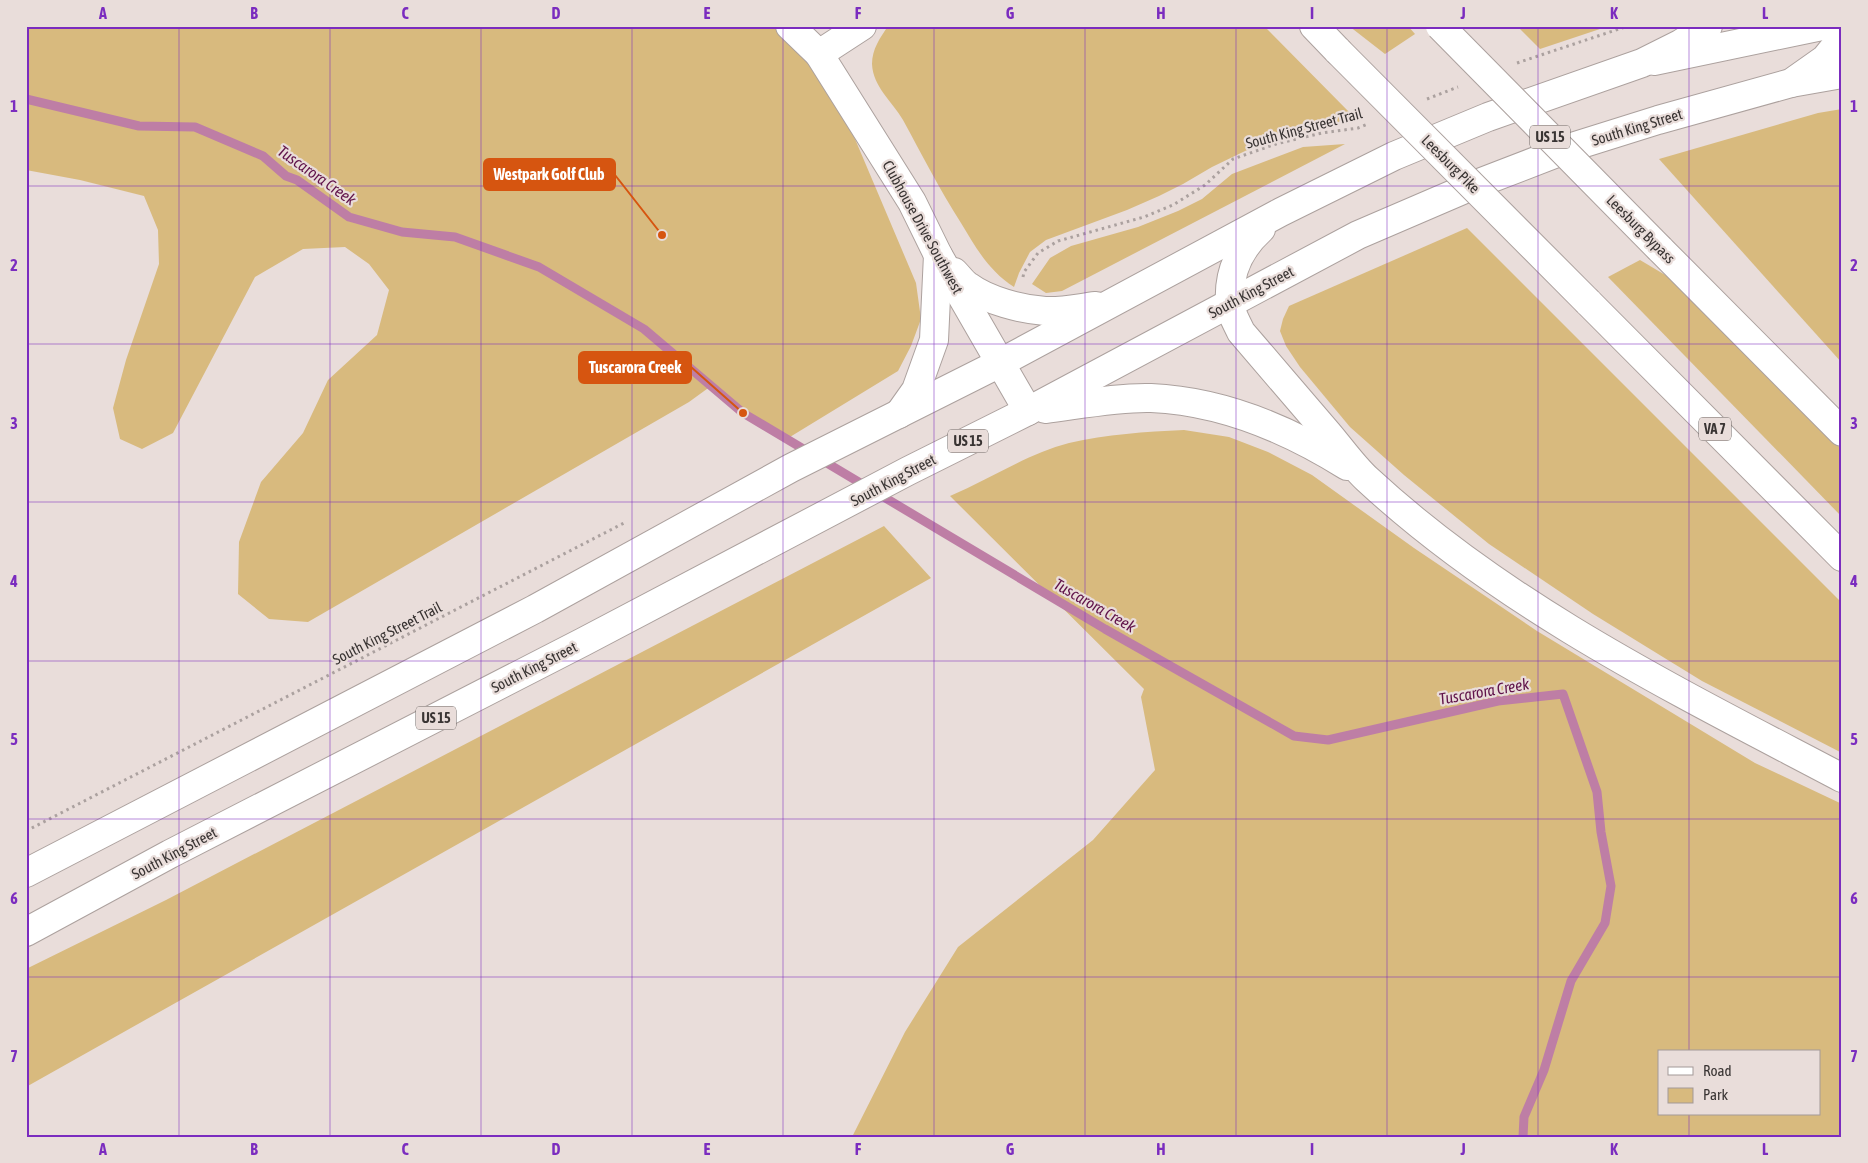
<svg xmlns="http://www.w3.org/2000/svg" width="1868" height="1163" viewBox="0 0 1868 1163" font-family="'Asap Condensed',sans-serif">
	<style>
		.green { fill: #d8ba7e; fill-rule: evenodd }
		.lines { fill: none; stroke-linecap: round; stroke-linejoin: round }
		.stream { stroke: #be7ea5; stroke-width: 9 }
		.street-casing { stroke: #aca19e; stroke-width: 30 }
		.primary-casing { stroke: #aca19e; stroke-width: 30 }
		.highway-casing { stroke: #aca19e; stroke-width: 30 }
		.path { stroke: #aba19f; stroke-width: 3; stroke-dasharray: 2.5 4; stroke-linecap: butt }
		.street { stroke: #fff; stroke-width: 28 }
		.primary { stroke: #fff; stroke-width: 28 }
		.highway { stroke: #fff; stroke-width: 28 }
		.highway-bridge-casing { stroke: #aca19e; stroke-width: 30; stroke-linecap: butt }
		.highway-bridge { stroke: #fff; stroke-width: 28 }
		.grid { fill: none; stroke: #7b2cbf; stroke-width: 1; stroke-opacity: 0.55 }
		.labels { text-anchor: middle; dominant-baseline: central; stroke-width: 4.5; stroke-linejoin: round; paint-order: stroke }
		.shield { fill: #e9ddda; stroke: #6e6765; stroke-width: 1 }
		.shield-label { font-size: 14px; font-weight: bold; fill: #393433 }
		.street-label { font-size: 15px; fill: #393433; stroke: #e9ddda }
		.water-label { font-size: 16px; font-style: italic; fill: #60134a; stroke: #e9ddda }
		.leader { fill: none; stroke: #d65510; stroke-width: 2 }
		.callout-dot { fill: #d65510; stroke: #e9ddda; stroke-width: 2 }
		.callout { fill: #d65510; stroke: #d65510; stroke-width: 2 }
		.callout-label { font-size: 16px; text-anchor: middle; font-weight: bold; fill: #fff }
		.neatline { fill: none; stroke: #7b2cbf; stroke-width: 2 }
		.grid-label { font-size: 16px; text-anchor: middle; font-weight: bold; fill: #7b2cbf }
	</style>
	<rect width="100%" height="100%" fill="#e9ddda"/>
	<g class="green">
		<polygon points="26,26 791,26 819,54 916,283 921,319 911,346 898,371 785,440 743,413 711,386 689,402 308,622 269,619 238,594 239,542 261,482 303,433 328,380 377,335 389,290 369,264 345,247 303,249 255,277 173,433 142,449 120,439 113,408 126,360 159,264 158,230 144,196 80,180 26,170"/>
		<path d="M888 26H1264L1350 113 1335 125 1278 135 1212 167 1183 184 1159 196 1127 210 1046 240 1030 252 1019 273 1014 287C989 271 976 248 961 223 940 190 922 155 903 120 892 101 873 87 872 64 872 49 880 38 888 26Z"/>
		<polygon points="1349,26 1408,26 1415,34 1385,54"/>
		<polygon points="1517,26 1609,26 1540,49"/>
		<polygon points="1842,109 1842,363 1659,159 1818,113"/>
		<polygon points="1345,144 1062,291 1046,293 1032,284 1050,258 1071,246 1138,227 1178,211 1202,199 1232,174 1303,147"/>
		<polygon points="1467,228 1842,603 1842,753 1702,681 1593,614 1489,544 1404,475 1350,427 1300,367 1286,346 1280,331 1283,319 1289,306"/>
		<polygon points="1640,260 1677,282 1842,450 1842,517 1608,277"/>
		<path d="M1184 430 1229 437 1268 452 1312 475 1414 548 1537 631 1755 763 1842 804V1137H852L905 1032 958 947 1093 840 1155 770 1141 697 1144 689 950 496C990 479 1027 454 1069 443 1107 434 1145 432 1184 430ZM1659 1052H1819V1114H1659Z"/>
		<polygon points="884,526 931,578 26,1087 26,969 166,900"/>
	</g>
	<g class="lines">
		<polyline class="stream" points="26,99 139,126 195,127 263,156 286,176 297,180 349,217 402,232 455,237 539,267 644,329 743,413 1105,629 1294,736 1328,740 1498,701 1563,694 1597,792 1601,832 1611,886 1605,923 1571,981 1544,1070 1524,1117 1523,1137"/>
		<g class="street-casing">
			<polyline id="street" points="790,26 819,54"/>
		</g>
		<g class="primary-casing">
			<g id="primary">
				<polyline points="1654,61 1822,26"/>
				<polyline points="1791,83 1842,74"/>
			</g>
		</g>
		<g class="highway-casing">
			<g id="highway">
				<polyline points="862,26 819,54 912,202 938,255 1028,411"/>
				<polyline points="1314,26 1338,51"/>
				<path d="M1261 229C1240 248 1228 273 1230 303 1230 312 1237 323 1241 332 1269 365 1297 397 1325 430 1339 446 1352 465 1367 479 1505 607 1677 691 1842 778"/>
				<polyline points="1660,249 1842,432"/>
				<path d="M954 272C959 277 963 283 968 286 988 301 1021 309 1045 311 1062 312 1079 308 1096 306"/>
				<polyline points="1588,302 1842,557"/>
				<path d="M1045 409C1077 405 1119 397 1151 398 1221 401 1288 429 1347 466"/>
				<polyline points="899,414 916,390 934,340 938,255"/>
				<polyline points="26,873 535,609 791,468 1000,363 1281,212 1394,156 1488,117 1642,63 1680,44 1708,26"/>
				<polyline points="26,932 170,854 583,642 908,471 1028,411 1358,235 1479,183 1575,146 1658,120 1791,83 1825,59 1842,38"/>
			</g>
		</g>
		<g class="path">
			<polyline points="1517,63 1628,26"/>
			<polyline points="1427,99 1458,87"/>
			<polyline points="1023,277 1024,272 1038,253 1058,241 1144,217 1173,205 1205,185 1233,159 1276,144 1322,133 1358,128 1368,124"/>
			<polyline points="26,831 624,523"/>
		</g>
		<use href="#street" class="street"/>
		<use href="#primary" class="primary"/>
		<use href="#highway" class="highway"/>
		<g class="highway-bridge-casing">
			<g id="highway-bridge">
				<polyline points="1440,26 1660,249"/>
				<polyline points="1338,51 1588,302"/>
			</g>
		</g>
		<use href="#highway-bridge" class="highway-bridge"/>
	</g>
	<path class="grid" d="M179 26V1137M330 26V1137M481 26V1137M632 26V1137M783 26V1137M934 26V1137M1085 26V1137M1236 26V1137M1387 26V1137M1538 26V1137M1689 26V1052M26 186H1842M26 344H1842M26 502H1842M26 661H1842M26 819H1842M26 977H1842M1689 1114V1137"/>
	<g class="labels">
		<g class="shield">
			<rect x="1530" y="125.5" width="40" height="23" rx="4"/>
			<rect x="1699" y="417.5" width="32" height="23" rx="4"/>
			<rect x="948" y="429.5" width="40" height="23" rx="4"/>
			<rect x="416" y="706.5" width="40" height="23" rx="4"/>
		</g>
		<g class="shield-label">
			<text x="1550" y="137">US 15</text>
			<text x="1715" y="429">VA 7</text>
			<text x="968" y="441">US 15</text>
			<text x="436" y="718">US 15</text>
		</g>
		<g class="street-label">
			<text transform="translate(1637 127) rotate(-17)">South King Street</text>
			<text transform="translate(1304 128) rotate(-15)">South King Street Trail</text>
			<text transform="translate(1451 164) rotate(45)">Leesburg Pike</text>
			<text transform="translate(923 227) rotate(61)">Clubhouse Drive Southwest</text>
			<text transform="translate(1641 229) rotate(45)">Leesburg Bypass</text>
			<text transform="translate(1251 292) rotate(-28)">South King Street</text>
			<text transform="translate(893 480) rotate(-28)">South King Street</text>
			<text transform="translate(387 633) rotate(-27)">South King Street Trail</text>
			<text transform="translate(534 667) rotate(-27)">South King Street</text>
			<text transform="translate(174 853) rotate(-28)">South King Street</text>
		</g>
		<g class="water-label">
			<text transform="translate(317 175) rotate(35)">Tuscarora Creek</text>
			<text transform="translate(1095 605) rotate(30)">Tuscarora Creek</text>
			<text transform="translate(1484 691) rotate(-10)">Tuscarora Creek</text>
		</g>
	</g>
	<path class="leader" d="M662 235L615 175M743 413L691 367"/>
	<g class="callout-dot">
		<circle cx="662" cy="235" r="5"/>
		<circle cx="743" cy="413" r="5"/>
	</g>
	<g class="callout">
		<rect x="484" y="159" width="131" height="31" rx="5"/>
		<rect x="579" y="352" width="112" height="31" rx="5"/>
	</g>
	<g class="callout-label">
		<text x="549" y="180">Westpark Golf Club</text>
		<text x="635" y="373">Tuscarora Creek</text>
	</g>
	<rect width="1868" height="1163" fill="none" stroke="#e9ddda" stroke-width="55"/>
	<rect x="1658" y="1050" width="162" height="65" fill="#e9ddda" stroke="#a39997"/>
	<rect x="1668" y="1067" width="25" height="8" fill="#ffffff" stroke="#a39997"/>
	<text x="1703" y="1076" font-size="15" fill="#393433">Road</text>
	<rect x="1668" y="1088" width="25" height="15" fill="#d8ba7e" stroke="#a39997"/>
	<text x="1703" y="1100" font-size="15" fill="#393433">Park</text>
	<rect x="28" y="28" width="1812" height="1108" class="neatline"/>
	<g class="grid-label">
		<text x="103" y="19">A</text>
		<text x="254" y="19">B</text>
		<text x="405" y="19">C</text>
		<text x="556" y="19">D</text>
		<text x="707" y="19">E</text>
		<text x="858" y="19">F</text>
		<text x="1010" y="19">G</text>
		<text x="1161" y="19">H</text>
		<text x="1312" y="19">I</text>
		<text x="1463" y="19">J</text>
		<text x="1614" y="19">K</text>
		<text x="1765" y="19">L</text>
		<text x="14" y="112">1</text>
		<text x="1854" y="112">1</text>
		<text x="14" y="271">2</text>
		<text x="1854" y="271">2</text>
		<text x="14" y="429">3</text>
		<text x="1854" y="429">3</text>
		<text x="14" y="587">4</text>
		<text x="1854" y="587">4</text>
		<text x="14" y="745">5</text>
		<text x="1854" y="745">5</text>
		<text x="14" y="904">6</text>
		<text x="1854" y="904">6</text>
		<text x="14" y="1062">7</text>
		<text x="1854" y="1062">7</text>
		<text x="103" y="1155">A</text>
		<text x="254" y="1155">B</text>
		<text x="405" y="1155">C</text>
		<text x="556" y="1155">D</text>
		<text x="707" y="1155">E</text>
		<text x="858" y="1155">F</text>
		<text x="1010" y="1155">G</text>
		<text x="1161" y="1155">H</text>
		<text x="1312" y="1155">I</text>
		<text x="1463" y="1155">J</text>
		<text x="1614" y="1155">K</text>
		<text x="1765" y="1155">L</text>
	</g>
</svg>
